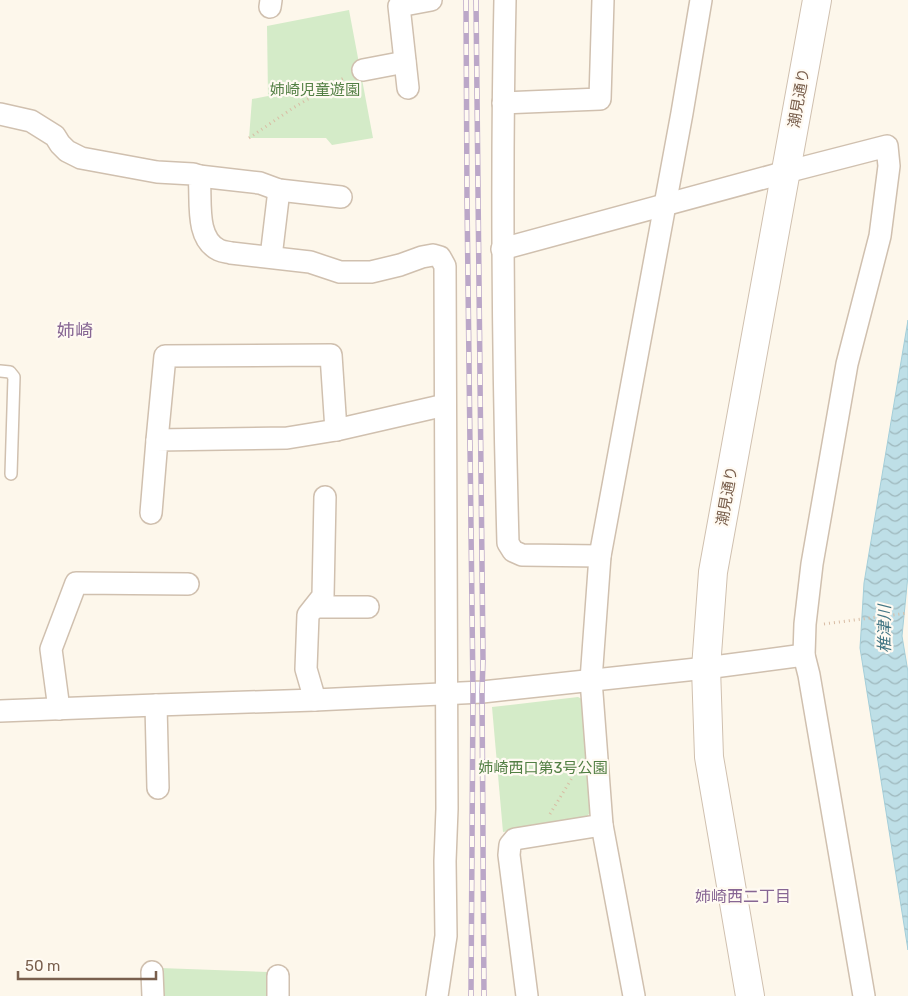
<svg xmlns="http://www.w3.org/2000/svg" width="908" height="996" viewBox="0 0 908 996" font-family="Rubik,'Noto Sans JP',sans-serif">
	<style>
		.park { fill: #d4ebc8 }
		.water { fill: url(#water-waves); stroke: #a4ced9 }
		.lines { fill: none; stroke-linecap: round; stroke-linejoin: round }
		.service-casing { stroke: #d0c0af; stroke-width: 14 }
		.minor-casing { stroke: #d0c0af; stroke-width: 24 }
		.tertiary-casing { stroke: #d0c0af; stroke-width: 30 }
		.path { stroke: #d8bca4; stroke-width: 3; stroke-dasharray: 1 4; stroke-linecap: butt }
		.service { stroke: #fff; stroke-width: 11 }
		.minor { stroke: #fff; stroke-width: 21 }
		.tertiary { stroke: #fff; stroke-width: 28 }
		.rail-casing { stroke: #bba7c8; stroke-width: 5.5 }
		.rail { stroke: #fffaf2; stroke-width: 4; stroke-dasharray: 11; stroke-linecap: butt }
		.labels { text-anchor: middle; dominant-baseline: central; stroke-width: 4.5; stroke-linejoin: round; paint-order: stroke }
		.park-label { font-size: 15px; fill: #527f44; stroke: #fffaf2 }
		.street-label { font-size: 15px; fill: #795f4d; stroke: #fffaf2 }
		.water-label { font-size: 16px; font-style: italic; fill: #437684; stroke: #fffaf2 }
		.neighbourhood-label { font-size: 16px; fill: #876694; stroke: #fffaf2 }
		.quarter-label { font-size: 18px; fill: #876694; stroke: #fffaf2 }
	</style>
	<defs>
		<pattern id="water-waves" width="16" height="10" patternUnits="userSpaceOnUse" patternTransform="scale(1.25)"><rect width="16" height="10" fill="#bedfe7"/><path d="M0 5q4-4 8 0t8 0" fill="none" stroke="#9fb8bd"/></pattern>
	</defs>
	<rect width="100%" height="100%" fill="#fdf7eb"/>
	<g class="park">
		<polygon points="349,10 373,138 332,145 326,138 249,138 252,99 268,96 267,26"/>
		<polygon points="578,697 584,700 592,809 587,817 503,832 492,707"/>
		<polygon points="160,968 268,972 269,996 161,996"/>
	</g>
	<polygon class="water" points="908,320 908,575 902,636 908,672 908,950 860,648 864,583"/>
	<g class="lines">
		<g class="service-casing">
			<polyline id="service" points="0,371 10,372 14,377 11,474"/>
		</g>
		<g class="minor-casing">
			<g id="minor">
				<path d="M505 0C501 181 503 362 508 543L513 551 522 555 600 556"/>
				<polyline points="270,7 271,0"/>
				<polyline points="363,70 405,62"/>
				<polyline points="408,88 399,6 431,0"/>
				<polyline points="503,103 600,99 603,0"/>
				<path d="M0 114 31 121 55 136 60 144 67 151 81 158 157 172 193 174 199 176C202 198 194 238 219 250 223 252 227 252 231 253L310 262 340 272H371L400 265 422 257 433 255 440 257 445 266 447 809 445 861 446 936 437 996"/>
				<polyline points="199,176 260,183 279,190 341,197"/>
				<polyline points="502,249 786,172 887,146 889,166 880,236 847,364 812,564 805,624 804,655 809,675 864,996"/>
				<polyline points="271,257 279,190"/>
				<polyline points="157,440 165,356 331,355 336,430"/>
				<polyline points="151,513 157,440 287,438 336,430 445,405"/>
				<polyline points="315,607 368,607"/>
				<polyline points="315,700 306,669 308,615 323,596 325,497"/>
				<polyline points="156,705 158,788"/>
				<polyline points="59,709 51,649 76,583 188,584"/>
				<polyline points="0,711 156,705 315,700 482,692 706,668 804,655"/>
				<polyline points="152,972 153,996"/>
				<polyline points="278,976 278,996"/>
				<polyline points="527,996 509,855 510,845 515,839 602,825"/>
				<polyline points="634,996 602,825 591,680 600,556 682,113 701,0"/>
			</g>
		</g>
		<g class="tertiary-casing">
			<polyline id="tertiary" points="750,996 709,757 706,668 713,572 817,0"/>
		</g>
		<g class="path">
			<polyline points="249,138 293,108 338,81 346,77"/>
			<polyline points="824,624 908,613"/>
			<polyline points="550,814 578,768"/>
		</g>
		<use href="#service" class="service"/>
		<use href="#minor" class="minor"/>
		<use href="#tertiary" class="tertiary"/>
		<g class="rail-casing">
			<g id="rail">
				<polyline points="466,0 467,199 473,692 471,996"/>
				<polyline points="476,0 483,660 482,692 484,996"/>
			</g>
		</g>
		<use href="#rail" class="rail"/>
	</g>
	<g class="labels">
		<g class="park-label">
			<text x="315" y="90">姉崎児童遊園</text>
			<text x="543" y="768">姉崎西口第3号公園</text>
		</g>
		<g class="street-label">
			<text transform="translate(799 98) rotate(-80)">潮見通り</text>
			<text transform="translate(727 496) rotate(-80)">潮見通り</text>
		</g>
		<g class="water-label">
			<text transform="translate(884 629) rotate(-90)">椎津川</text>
		</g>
		<g class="neighbourhood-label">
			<text x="743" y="896">姉崎西二丁目</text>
		</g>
		<g class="quarter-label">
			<text x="75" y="331">姉崎</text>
		</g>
	</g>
	<path d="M18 971v8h138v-8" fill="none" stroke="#795f4d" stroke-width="2.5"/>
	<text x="25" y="971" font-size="15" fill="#795f4d" stroke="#fffaf2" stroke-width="4" paint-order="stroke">50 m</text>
</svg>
